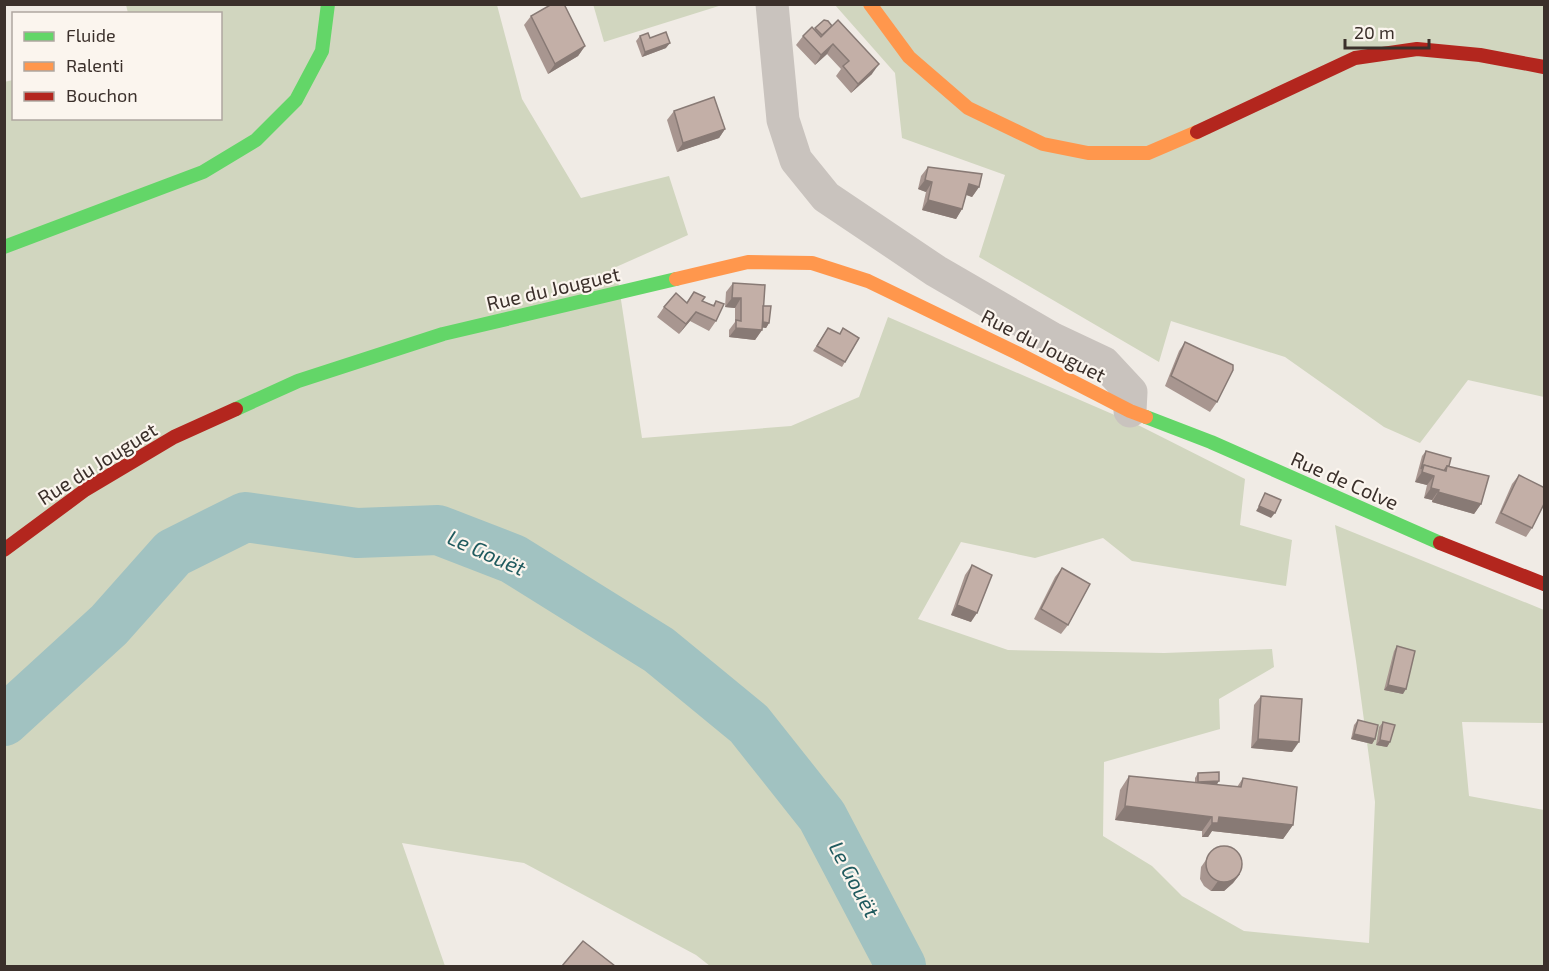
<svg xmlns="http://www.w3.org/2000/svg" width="1549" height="971" viewBox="0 0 1549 971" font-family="'Exo 2',sans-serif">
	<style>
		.green { fill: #d1d6bf }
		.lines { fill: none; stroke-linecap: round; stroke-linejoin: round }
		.river { stroke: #a1c2c1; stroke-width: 50 }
		.street { stroke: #c9c3be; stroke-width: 33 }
		.fast { stroke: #63d668; stroke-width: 14 }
		.slow { stroke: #ff974d; stroke-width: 14 }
		.jam { stroke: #b3261e; stroke-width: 14 }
		.wall { fill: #a89690 }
		.shaded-wall { fill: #887a75 }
		.building { fill: #c3afa7; stroke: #887a75; stroke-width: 1.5 }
		.labels { text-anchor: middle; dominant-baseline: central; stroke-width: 4.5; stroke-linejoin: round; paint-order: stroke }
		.street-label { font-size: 20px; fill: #3b302b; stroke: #fbf5ee }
		.water-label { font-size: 21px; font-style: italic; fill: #1f5a5e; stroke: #fbf5ee }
	</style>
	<rect width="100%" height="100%" fill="#f0ebe5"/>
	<g class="green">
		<polygon points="593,4 722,4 722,5 604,42"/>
		<polygon points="126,5 497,5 522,99 581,198 669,176 688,235 616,267 642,438 791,426 859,397 888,317 1140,426 1245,479 1240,525 1292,540 1286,586 1132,561 1103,538 1035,558 961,542 918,619 1008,650 1164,653 1272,649 1274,667 1219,699 1220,729 1104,762 1103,836 1152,866 1182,896 1244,931 1369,943 1375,802 1356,661 1335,525 1544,610 1544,723 1462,722 1469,796 1544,810 1544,966 710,966 696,955 524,863 402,843 445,966 5,966 4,82 13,80 14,118 220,118 220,14 128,13"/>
		<polygon points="835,5 1544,5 1544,397 1468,380 1420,443 1384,427 1285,357 1171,321 1159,362 979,257 1005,175 902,138 895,73"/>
	</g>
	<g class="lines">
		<polyline class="river" points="4,721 109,625 173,553 245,517 357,533 438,530 513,559 659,650 749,724 822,816 901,966"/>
		<polyline class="street" points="772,4 783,120 796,160 826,197 936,271 1053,339 1104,363 1131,392 1130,411"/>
		<g class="fast">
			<polyline points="4,247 203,172 256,140 296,100 322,51 328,4"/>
			<polyline points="236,409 298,381 443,334 676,279"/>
			<polyline points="1146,417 1211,442 1440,543"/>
		</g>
		<g class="slow">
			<polyline points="870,4 909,57 968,108 1043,144 1088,153 1148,153 1197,132"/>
			<polyline points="676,279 748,262 812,263 868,281 1017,353 1130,411 1146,417"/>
		</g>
		<g class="jam">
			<polyline points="1197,132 1355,58 1417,49 1480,55 1544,67"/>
			<polyline points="1440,543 1544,584"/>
			<polyline points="4,550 85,490 174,437 236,409"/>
		</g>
	</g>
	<g class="wall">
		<polygon points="531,16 585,46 578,56 548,74 524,25"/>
		<polygon points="824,20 872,74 851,93 836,76 841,69 827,54 815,65 796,45 803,36 814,30"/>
		<polygon points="640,36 650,38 666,48 642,57 636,41"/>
		<polygon points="674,111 725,129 719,138 677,152 667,120"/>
		<polygon points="928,167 979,187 972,197 966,195 962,209 956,219 922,210 926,192 918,189 921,176"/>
		<polygon points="733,283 763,306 769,323 766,328 762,327 762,330 755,340 729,337 729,330 735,322 735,308 725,307 726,292"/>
		<polygon points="694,292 702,301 713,305 716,301 716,321 709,331 690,321 679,334 657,317 664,307 687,302"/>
		<polygon points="828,328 839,334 843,328 845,362 842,367 813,351"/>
		<polygon points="1185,342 1217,402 1210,412 1165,386 1179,351"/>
		<polygon points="1426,451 1449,466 1481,504 1474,514 1432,502 1432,500 1424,498 1427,485 1415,482 1422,456"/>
		<polygon points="1519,475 1532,528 1526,537 1495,523 1512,484"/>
		<polygon points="972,565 971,622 951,615 965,575"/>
		<polygon points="1062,568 1068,625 1061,634 1034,619 1055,577"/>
		<polygon points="1397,646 1403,694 1384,690 1394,651"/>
		<polygon points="1261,696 1292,752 1251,748 1254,705"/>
		<polygon points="1358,720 1375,739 1372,744 1351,739 1354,725"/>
		<polygon points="1383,722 1390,742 1387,747 1376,745 1379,727"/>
		<polygon points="1198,773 1217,785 1237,787 1243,778 1293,825 1283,839 1212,831 1208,837 1202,837 1202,831 1115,820 1120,790 1129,776 1195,783 1195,778"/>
		<polygon points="1213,850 1240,874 1233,883 1224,891 1211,891 1204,886 1200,879 1201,867"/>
	</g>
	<g class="shaded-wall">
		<polygon points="670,43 666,48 642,57 645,52"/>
		<polygon points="833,44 827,54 815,65 821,55"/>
		<polygon points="585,46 578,56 548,74 555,64"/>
		<polygon points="879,64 872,74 851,93 858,84"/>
		<polygon points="725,129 719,138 677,152 683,143"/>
		<polygon points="925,180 932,182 926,192 918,189"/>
		<polygon points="969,184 979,187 972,197 962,193"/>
		<polygon points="928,200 962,209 956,219 922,210"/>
		<polygon points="732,298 741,298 735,308 725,307"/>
		<polygon points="696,312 690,321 679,334 686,324"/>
		<polygon points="759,322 769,323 766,328 756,327"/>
		<polygon points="736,328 762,330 755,340 729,337"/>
		<polygon points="1422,472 1434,476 1427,485 1415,482"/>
		<polygon points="1431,488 1439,490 1432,500 1424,498"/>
		<polygon points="1438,492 1481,504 1474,514 1432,502"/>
		<polygon points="1259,506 1275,513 1271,518 1256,511"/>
		<polygon points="957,605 977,613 971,622 951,615"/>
		<polygon points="1388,685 1406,689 1403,694 1384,690"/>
		<polygon points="1354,734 1375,739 1372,744 1351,739"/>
		<polygon points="1258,739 1299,742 1292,752 1251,748"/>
		<polygon points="1380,740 1390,742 1387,747 1376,745"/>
		<polygon points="1219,781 1216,786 1195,787 1198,782"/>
		<polygon points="1125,806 1212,817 1202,831 1115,820"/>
		<polygon points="1219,817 1293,825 1283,839 1212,831 1208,837 1202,837 1212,823"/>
		<polygon points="1240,874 1233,883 1224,891 1211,891 1218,881"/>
	</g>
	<g class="building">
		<polygon points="552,4 564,4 585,46 555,64 531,16"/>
		<polygon points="824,20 828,21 832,26 822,35 815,28"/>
		<polygon points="838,20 879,64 858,84 843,66 849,61 833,44 821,55 803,36 812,27 821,37"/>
		<polygon points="666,32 670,43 645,52 640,36 648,33 650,38"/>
		<polygon points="714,97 725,129 683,143 674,111"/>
		<polygon points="928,167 982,174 979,187 969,184 962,209 928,200 932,182 925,180"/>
		<polygon points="733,283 765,285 762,330 736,328 736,320 741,321 741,298 732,298"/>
		<polygon points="694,292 705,297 702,301 714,306 716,301 724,304 716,321 696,312 686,324 664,307 676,293 687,303"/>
		<polygon points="763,306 771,306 769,323 763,322"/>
		<polygon points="828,328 840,334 843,328 859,338 845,362 817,346"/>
		<polygon points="1185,342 1233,365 1233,370 1217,402 1171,376"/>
		<polygon points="1426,451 1451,458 1449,466 1447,466 1444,471 1424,465 1421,469"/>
		<polygon points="1424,465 1446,471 1447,466 1489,476 1481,504 1438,492 1439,490 1431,488 1434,476 1422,472"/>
		<polygon points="1519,475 1545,488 1545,502 1532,528 1501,513"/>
		<polygon points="1265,493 1281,500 1275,513 1259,506"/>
		<polygon points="972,565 992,575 977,613 957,605"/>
		<polygon points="1062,568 1090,584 1068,625 1041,609"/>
		<polygon points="1397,646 1415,651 1406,689 1388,685"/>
		<polygon points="1261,696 1302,699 1299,742 1258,739"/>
		<polygon points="1358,720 1378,725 1375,739 1354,734"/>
		<polygon points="1383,722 1395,725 1390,742 1380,740"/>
		<polygon points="1219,772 1219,781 1198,782 1198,773"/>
		<polygon points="1129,776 1241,787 1243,778 1297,787 1293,825 1219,817 1218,823 1212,823 1212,817 1125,806"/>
		<circle cx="1224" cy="864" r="18"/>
		<polygon points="583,941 615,966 562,966"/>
	</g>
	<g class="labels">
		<g class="street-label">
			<text transform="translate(553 288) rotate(-13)">Rue du Jouguet</text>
			<text transform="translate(1044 345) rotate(27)">Rue du Jouguet</text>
			<text transform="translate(97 463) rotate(-32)">Rue du Jouguet</text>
			<text transform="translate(1345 480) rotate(24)">Rue de Colve</text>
		</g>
		<g class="water-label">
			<text transform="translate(487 552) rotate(24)">Le Gouët</text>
			<text transform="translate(855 879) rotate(62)">Le Gouët</text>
		</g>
	</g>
	<rect width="1549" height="971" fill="none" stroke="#3b302b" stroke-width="12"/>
	<rect x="12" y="12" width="210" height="108" fill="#fbf5ee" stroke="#aea6a0" stroke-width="1.5"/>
	<rect x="24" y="32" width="30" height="9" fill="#63d668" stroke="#aea6a0" stroke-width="1.5"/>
	<text x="66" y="42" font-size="18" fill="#3b302b">Fluide</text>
	<rect x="24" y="62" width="30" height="9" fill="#ff974d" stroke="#aea6a0" stroke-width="1.5"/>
	<text x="66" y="72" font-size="18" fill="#3b302b">Ralenti</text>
	<rect x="24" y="92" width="30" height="9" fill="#b3261e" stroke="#aea6a0" stroke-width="1.5"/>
	<text x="66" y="102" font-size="18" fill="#3b302b">Bouchon</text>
	<path d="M1345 39v9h84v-9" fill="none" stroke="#3b302b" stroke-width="3"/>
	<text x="1354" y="39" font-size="18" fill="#3b302b" stroke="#fbf5ee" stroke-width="4.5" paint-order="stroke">20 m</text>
</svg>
